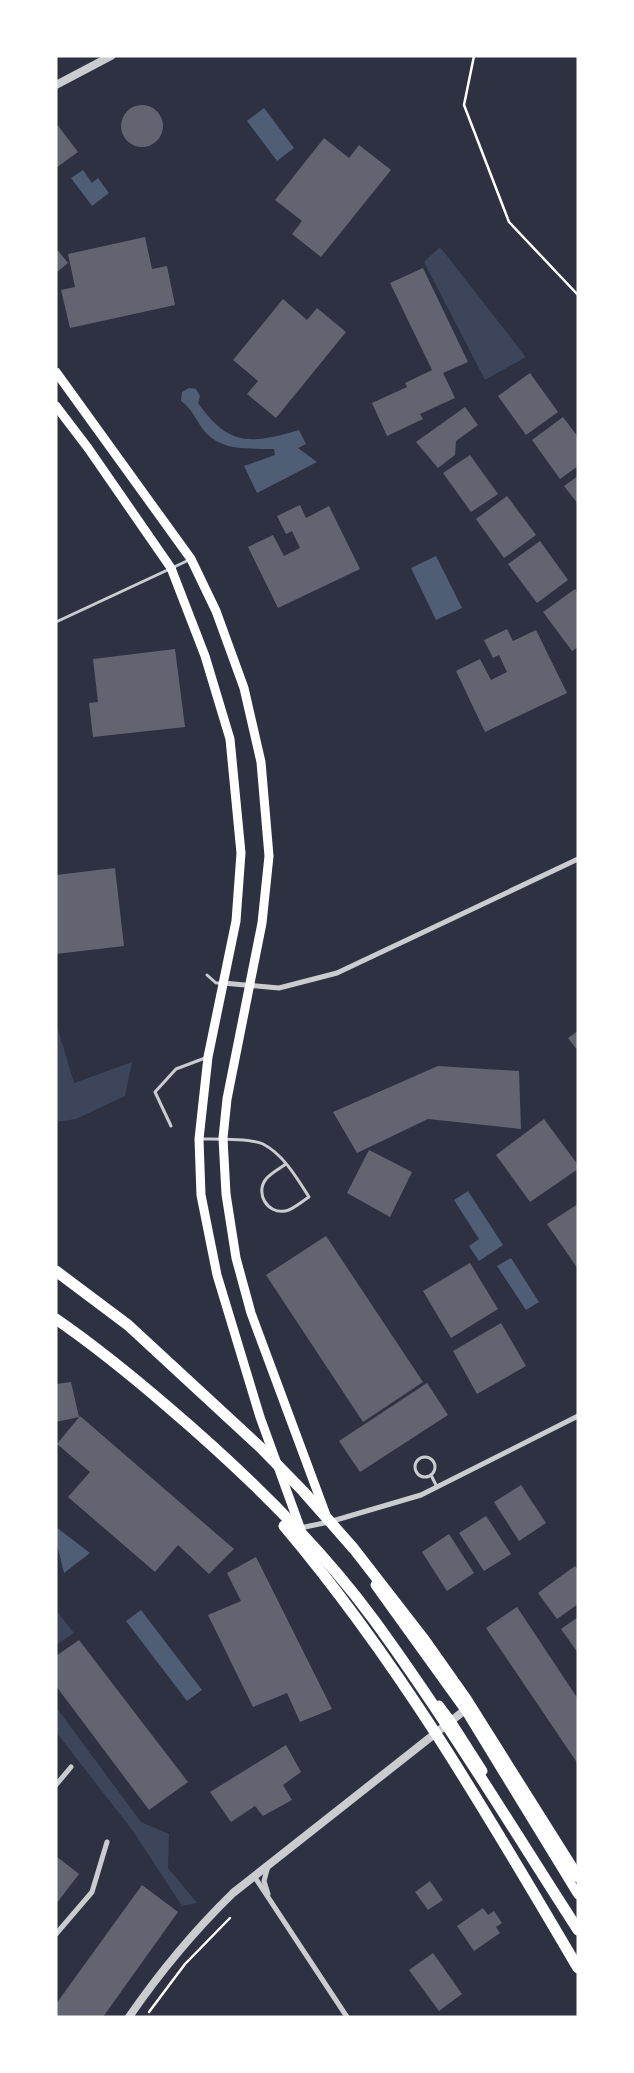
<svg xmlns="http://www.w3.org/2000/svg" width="634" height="2073" viewBox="0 0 634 2073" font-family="'DM Sans',sans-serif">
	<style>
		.green { fill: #3c4559 }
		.water { fill: #4f5d75 }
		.building { fill: #626471 }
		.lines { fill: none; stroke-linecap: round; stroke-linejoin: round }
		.path { stroke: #fff; stroke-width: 2.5 }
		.service { stroke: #caccd0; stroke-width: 3 }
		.minor { stroke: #caccd0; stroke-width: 5 }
		.tertiary { stroke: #caccd0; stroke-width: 8 }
		.secondary { stroke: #fff; stroke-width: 9 }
		.motorway { stroke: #fff; stroke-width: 11 }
	</style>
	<rect width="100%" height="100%" fill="#2d3142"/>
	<g class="green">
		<polygon points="440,247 526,357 485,380 424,262"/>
		<polygon points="56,1023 74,1083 132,1062 125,1096 76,1119 56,1122"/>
		<polygon points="56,1610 74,1633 56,1645"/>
		<polygon points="56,1707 141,1822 169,1834 168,1868 197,1903 182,1906 133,1831 56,1732"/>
	</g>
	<g class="water">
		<polygon points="264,108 294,148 277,161 247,121"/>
		<polygon points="83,170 92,183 98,178 109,193 92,206 71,178"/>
		<path d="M189 388 196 389 200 396 198 403C229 447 251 444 299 430L306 444 298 448 317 462 257 493 244 466 275 455 274 449C248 448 219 452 202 428 195 418 192 409 181 401L182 392Z"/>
		<polygon points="436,556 462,608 436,620 411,568"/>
		<polygon points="468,1191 503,1245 479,1261 469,1246 479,1239 454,1200"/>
		<polygon points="511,1258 539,1302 526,1310 497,1266"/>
		<polygon points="56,1527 90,1553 64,1573 56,1541"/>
		<polygon points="141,1610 202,1690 187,1701 126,1621"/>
	</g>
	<g class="building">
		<circle cx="142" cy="126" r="21"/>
		<polygon points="56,123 78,152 56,168"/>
		<polygon points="324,138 349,158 359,145 391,170 321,257 292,234 302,221 275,200"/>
		<polygon points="145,237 152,269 167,266 175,305 70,328 61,290 75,287 68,254"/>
		<polygon points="56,248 68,263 56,273"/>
		<polygon points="423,268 468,362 443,373 455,398 420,414 423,419 387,436 372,403 407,387 405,383 432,370 390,283"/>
		<polygon points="283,299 307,320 317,308 346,332 276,418 247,394 258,381 233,360"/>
		<polygon points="530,373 558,412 526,435 498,396"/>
		<polygon points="465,407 478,425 456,441 455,455 438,468 416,442"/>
		<polygon points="563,417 578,437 578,466 560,479 532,440"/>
		<polygon points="470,455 498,494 471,512 443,473"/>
		<polygon points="578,476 578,504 564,486"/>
		<polygon points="507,496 536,535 504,558 476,519"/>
		<polygon points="300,505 306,518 329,506 360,569 278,608 248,547 273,535 284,556 300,548 292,531 286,534 277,516"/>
		<polygon points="540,541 568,580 537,603 508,564"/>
		<polygon points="575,589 578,593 578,647 572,651 543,612"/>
		<polygon points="507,629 513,641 536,630 567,693 485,732 456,671 480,659 491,680 507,672 499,655 493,658 484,640"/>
		<polygon points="175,649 185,727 93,737 89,703 98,702 93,659"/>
		<polygon points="115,868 124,946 56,954 56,875"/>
		<polygon points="578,1031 578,1051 568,1038"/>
		<polygon points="438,1066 519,1071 521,1129 428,1119 357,1153 333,1112"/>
		<polygon points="544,1119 578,1165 578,1169 530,1202 496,1155"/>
		<polygon points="369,1150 412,1172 390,1217 347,1193"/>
		<polygon points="578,1204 578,1269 547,1224"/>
		<polygon points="326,1236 423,1382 363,1422 266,1275"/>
		<polygon points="470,1263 498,1309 451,1338 423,1291"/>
		<polygon points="501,1323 526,1366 477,1394 453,1351"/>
		<polygon points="71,1382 79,1417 56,1422 56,1384"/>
		<polygon points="427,1383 448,1415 360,1472 339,1441"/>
		<polygon points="80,1416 234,1549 209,1574 178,1545 155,1572 68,1497 90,1472 57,1444"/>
		<polygon points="521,1485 546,1523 519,1541 494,1502"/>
		<polygon points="486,1516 511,1554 484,1571 459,1533"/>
		<polygon points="449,1534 474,1573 447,1591 422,1552"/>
		<polygon points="256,1557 332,1709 300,1722 287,1693 253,1707 208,1615 241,1601 227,1573"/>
		<polygon points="575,1566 578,1570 578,1604 557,1619 538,1593"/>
		<polygon points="517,1607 578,1699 578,1764 486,1628"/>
		<polygon points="578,1617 578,1653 561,1629"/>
		<polygon points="79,1640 188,1782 149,1810 56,1686 56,1656"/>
		<polygon points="286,1745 301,1772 283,1785 292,1800 263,1816 255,1806 231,1822 210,1792"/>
		<polygon points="56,1856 79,1874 56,1904"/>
		<polygon points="430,1881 443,1900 428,1910 415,1892"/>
		<polygon points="142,1885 178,1912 103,2017 56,2017 56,2004"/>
		<polygon points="483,1908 488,1915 494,1911 502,1923 496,1927 500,1933 474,1951 457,1926"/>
		<polygon points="433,1953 462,1994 439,2011 409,1970"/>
	</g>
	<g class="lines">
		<g class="path">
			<polyline points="474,56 464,105 509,222 578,295"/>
			<polyline points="149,2012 185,1964 230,1918"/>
		</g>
		<g class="service">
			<polyline points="56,622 189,560"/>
			<polyline points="207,975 216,983 221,983"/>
			<polyline points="171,1126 155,1092 176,1069 205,1058"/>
			<path d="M200 1139C214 1139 251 1138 263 1144 283 1154 297 1178 309 1197 301 1202 293 1210 285 1211 267 1214 255 1193 266 1179 271 1173 279 1169 286 1164"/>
			<circle cx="425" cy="1467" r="10"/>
			<polyline points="431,1475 437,1487"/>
		</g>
		<g class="minor">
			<polyline points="223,983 279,988 337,973 578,859"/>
			<polyline points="300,1528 329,1522 421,1495 578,1416"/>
			<polyline points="56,1785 71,1767"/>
			<polyline points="254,1876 347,2017"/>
			<polyline points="268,1894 264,1881 268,1866"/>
			<polyline points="56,1934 92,1892 107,1842"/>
		</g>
		<g class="tertiary">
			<polyline points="56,85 111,56"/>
			<path d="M129 2017C160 1972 194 1931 233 1893L465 1710"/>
		</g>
		<g class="secondary">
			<polyline points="56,372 191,559 216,611 244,688 261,762 269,856 262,923 227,1099 223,1138 226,1194 236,1258 251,1313 326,1515"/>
			<polyline points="56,406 88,448 171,568 205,656 230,739 241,853 236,921 208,1057 199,1139 201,1195 217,1275 260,1417 301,1530"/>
			<polyline points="375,1585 465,1710 578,1895"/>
			<polyline points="439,1705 451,1721 483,1771"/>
		</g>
		<g class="motorway">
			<polyline points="56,1271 128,1325 260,1447 303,1491 354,1549 423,1638 466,1699 578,1877"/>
			<path d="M56 1319C95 1346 132 1376 168 1407 243 1471 316 1541 374 1620 447 1720 511 1826 578 1930"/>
			<path d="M284 1526C399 1662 488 1815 578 1968"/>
		</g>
	</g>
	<rect width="634" height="2073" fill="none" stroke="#ffffff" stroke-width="115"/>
</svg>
